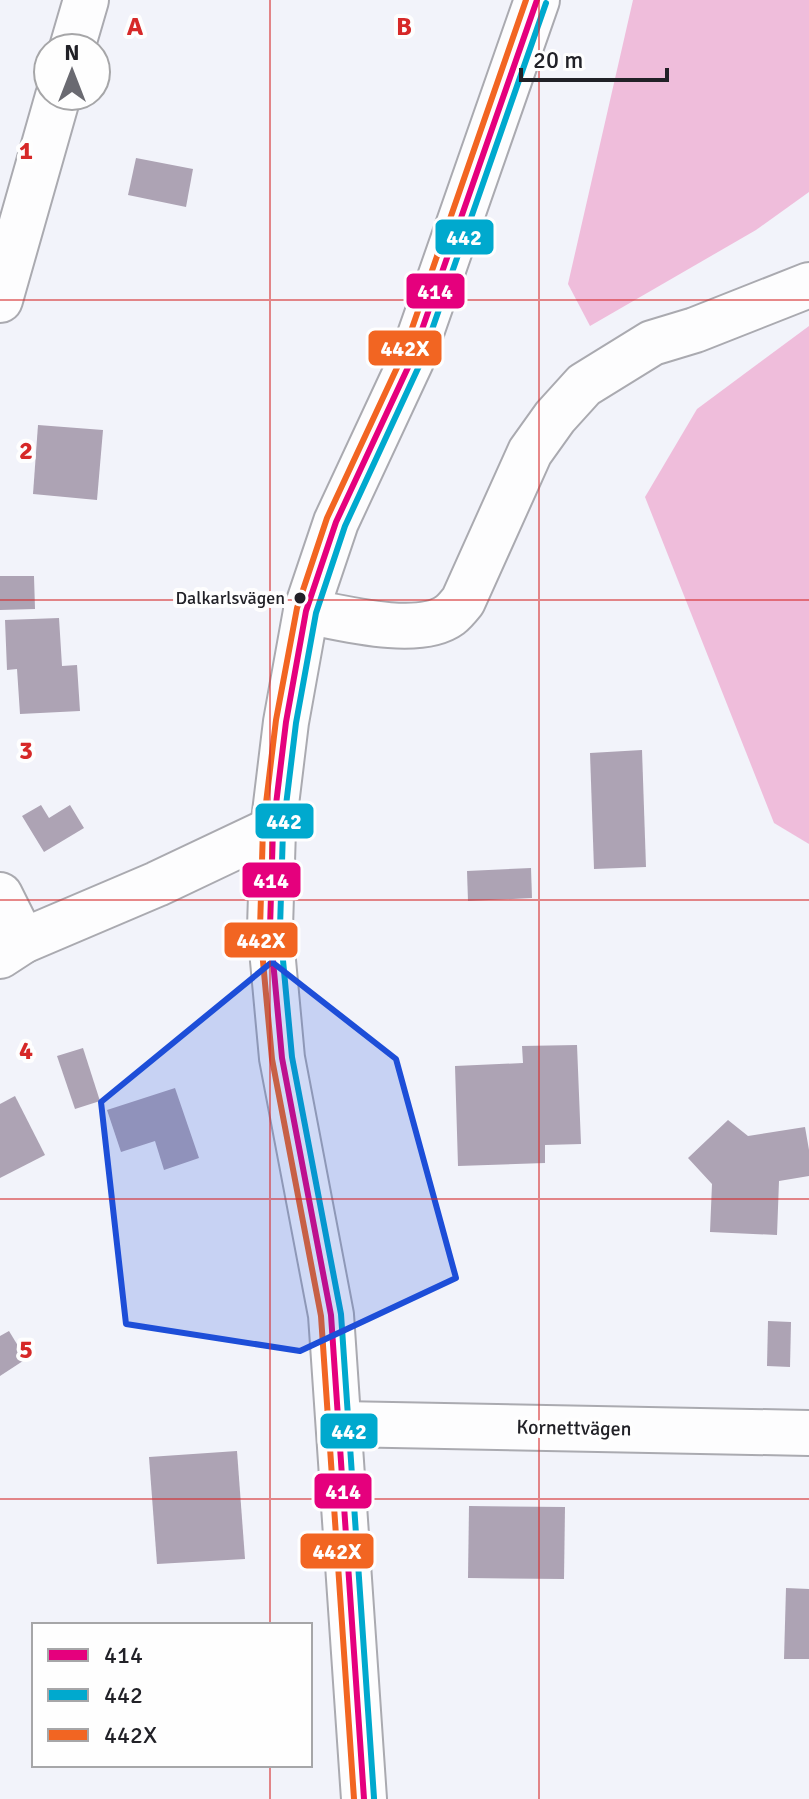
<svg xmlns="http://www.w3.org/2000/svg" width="809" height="1799" viewBox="0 0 809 1799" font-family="Signika,sans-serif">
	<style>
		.forest { fill: #efbddb }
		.building { fill: #ada3b4 }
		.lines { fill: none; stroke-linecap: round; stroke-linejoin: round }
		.street-casing { stroke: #aaaab0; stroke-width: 48 }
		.secondary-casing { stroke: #aaaab0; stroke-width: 48 }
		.street { stroke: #fdfdfe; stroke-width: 44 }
		.secondary { stroke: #fdfdfe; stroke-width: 44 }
		.bus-1-casing { stroke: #fefefe; stroke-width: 12 }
		.bus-2-casing { stroke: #fefefe; stroke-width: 12 }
		.bus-3-casing { stroke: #fefefe; stroke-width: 12 }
		.bus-1 { stroke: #e5007d; stroke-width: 6 }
		.bus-2 { stroke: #00a9ce; stroke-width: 6 }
		.bus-3 { stroke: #f26522; stroke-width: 6 }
		.marked { fill: #1d4ed8; fill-opacity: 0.2; stroke: #1d4ed8; stroke-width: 6; stroke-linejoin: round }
		.grid { fill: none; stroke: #d62828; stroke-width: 2; stroke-opacity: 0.55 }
		.bus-dot { fill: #212127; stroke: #fefefe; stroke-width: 3 }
		.labels { text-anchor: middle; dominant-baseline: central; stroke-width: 8; stroke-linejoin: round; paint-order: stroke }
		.bus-label { font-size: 18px; fill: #212127; stroke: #fefefe; text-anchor: end }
		.street-label { font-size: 20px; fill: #212127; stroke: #fefefe }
		.grid-label { font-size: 26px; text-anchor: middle; font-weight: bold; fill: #d62828; stroke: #fefefe; stroke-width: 8; stroke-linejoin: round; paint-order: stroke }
		.line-badge { stroke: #fefefe; stroke-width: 3 }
		.badge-label { font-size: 22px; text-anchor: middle; font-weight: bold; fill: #fff }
	</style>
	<rect width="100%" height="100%" fill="#f2f3fa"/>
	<g class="forest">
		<polygon points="633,0 809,0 809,192 756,230 590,326 568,284"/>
		<polygon points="809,326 809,844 774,823 645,497 697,409"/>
	</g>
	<g class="building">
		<polygon points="136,158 193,169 186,207 128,195"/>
		<polygon points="38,425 103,430 97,500 33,494"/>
		<polygon points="0,576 34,576 35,609 0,610"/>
		<polygon points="59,618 62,666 77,665 80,711 20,714 17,669 7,670 5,620"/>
		<polygon points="642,750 646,867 594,869 590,753"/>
		<polygon points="41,805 49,818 70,805 84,828 44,852 22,816"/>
		<polygon points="531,868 532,898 468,901 467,871"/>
		<polygon points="577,1045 581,1144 545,1145 545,1163 458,1166 455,1066 523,1063 522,1046"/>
		<polygon points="83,1048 100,1101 75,1109 57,1056"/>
		<polygon points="175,1088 199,1158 164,1170 155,1141 121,1152 107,1110"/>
		<polygon points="15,1096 45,1155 0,1178 0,1104"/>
		<polygon points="728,1120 748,1136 805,1127 809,1150 809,1176 779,1181 777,1235 710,1232 712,1184 688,1158"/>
		<polygon points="768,1321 791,1322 790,1367 767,1366"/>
		<polygon points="9,1331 26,1359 0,1376 0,1336"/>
		<polygon points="237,1451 245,1559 157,1564 149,1457"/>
		<polygon points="469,1506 565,1507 564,1579 468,1578"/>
		<polygon points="786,1588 809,1589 809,1659 784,1659"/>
	</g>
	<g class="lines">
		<g class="street-casing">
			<g id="street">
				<polyline points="72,48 86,0"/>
				<polyline points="0,300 58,96"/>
				<path d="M306 611C342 618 419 638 450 615 454 612 459 606 463 601L530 452 555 417 584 385 652 343 695 330 809 285"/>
				<polyline points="0,895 23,941"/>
				<polyline points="0,956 23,941 157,884 273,829"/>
				<polyline points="340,1424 809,1433"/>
			</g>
		</g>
		<g class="secondary-casing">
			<polyline id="secondary" points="364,1799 331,1315 282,1058 270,928 273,829 286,722 306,611 336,522 411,361 537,0"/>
		</g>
		<use href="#street" class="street"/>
		<use href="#secondary" class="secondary"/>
		<g class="bus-1-casing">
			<polyline id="bus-1" points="364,1799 331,1315 282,1058 270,928 273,829 286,722 306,611 336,522 411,361 537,0"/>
		</g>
		<g class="bus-2-casing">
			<polyline id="bus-2" points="374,1798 341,1314 292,1057 280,928 283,830 296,723 316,613 345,526 420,364 546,3"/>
		</g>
		<g class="bus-3-casing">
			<polyline id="bus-3" points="354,1799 321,1316 272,1059 260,929 263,828 276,720 297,608 327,518 402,357 526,0"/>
		</g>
		<use href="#bus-1" class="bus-1"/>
		<use href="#bus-2" class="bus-2"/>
		<use href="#bus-3" class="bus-3"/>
	</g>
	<path class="marked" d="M272 962 396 1059 456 1278 300 1351 126 1324 101 1102Z"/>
	<path class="grid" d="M270 0V1625M539 0V1799M0 300H809M0 600H809M0 900H809M0 1199H809M0 1499H809M270 1765V1799"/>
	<circle class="bus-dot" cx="300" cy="598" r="7"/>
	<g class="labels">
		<g class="bus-label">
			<text x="285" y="598">Dalkarlsvägen</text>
		</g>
		<g class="street-label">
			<text transform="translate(574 1428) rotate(1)">Kornettvägen</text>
		</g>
	</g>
	<g class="grid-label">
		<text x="135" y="35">A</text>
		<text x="404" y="35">B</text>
		<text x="26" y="159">1</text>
		<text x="26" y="459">2</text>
		<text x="26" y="759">3</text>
		<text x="26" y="1059">4</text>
		<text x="26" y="1358">5</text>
	</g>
	<g class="line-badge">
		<rect x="434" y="218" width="61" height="38" rx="8" fill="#00a9ce"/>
		<rect x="405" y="272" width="61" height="38" rx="8" fill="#e5007d"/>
		<rect x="367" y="329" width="76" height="38" rx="8" fill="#f26522"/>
		<rect x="254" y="802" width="61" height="38" rx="8" fill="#00a9ce"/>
		<rect x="241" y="861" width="61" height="38" rx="8" fill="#e5007d"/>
		<rect x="223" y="921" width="76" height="38" rx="8" fill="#f26522"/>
		<rect x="319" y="1412" width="60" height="38" rx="8" fill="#00a9ce"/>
		<rect x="313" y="1472" width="60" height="38" rx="8" fill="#e5007d"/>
		<rect x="299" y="1532" width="76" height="38" rx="8" fill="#f26522"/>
	</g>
	<g class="badge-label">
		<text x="464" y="245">442</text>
		<text x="435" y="299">414</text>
		<text x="405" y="356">442X</text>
		<text x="284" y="829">442</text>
		<text x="271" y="888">414</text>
		<text x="261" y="948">442X</text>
		<text x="349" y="1439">442</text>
		<text x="343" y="1499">414</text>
		<text x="337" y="1559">442X</text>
	</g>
	<rect x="32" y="1623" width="280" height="144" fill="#fefefe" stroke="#a6a6a8" stroke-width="2"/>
	<rect x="48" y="1649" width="40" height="12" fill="#e5007d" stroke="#a6a6a8" stroke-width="2"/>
	<text x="104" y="1663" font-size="24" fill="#212127">414</text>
	<rect x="48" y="1689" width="40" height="12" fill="#00a9ce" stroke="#a6a6a8" stroke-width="2"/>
	<text x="104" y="1703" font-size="24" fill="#212127">442</text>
	<rect x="48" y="1729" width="40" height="12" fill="#f26522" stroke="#a6a6a8" stroke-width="2"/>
	<text x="104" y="1743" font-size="24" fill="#212127">442X</text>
	<g transform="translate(72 72)"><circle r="38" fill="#fefefe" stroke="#a6a6a8" stroke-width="2"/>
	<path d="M0-6L14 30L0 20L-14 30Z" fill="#6a6a71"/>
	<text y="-12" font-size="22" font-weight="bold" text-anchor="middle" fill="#212127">N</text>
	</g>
	<path d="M521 68v12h146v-12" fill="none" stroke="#212127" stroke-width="4"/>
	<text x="533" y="68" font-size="24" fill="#212127" stroke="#fefefe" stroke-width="6" paint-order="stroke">20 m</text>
</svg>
